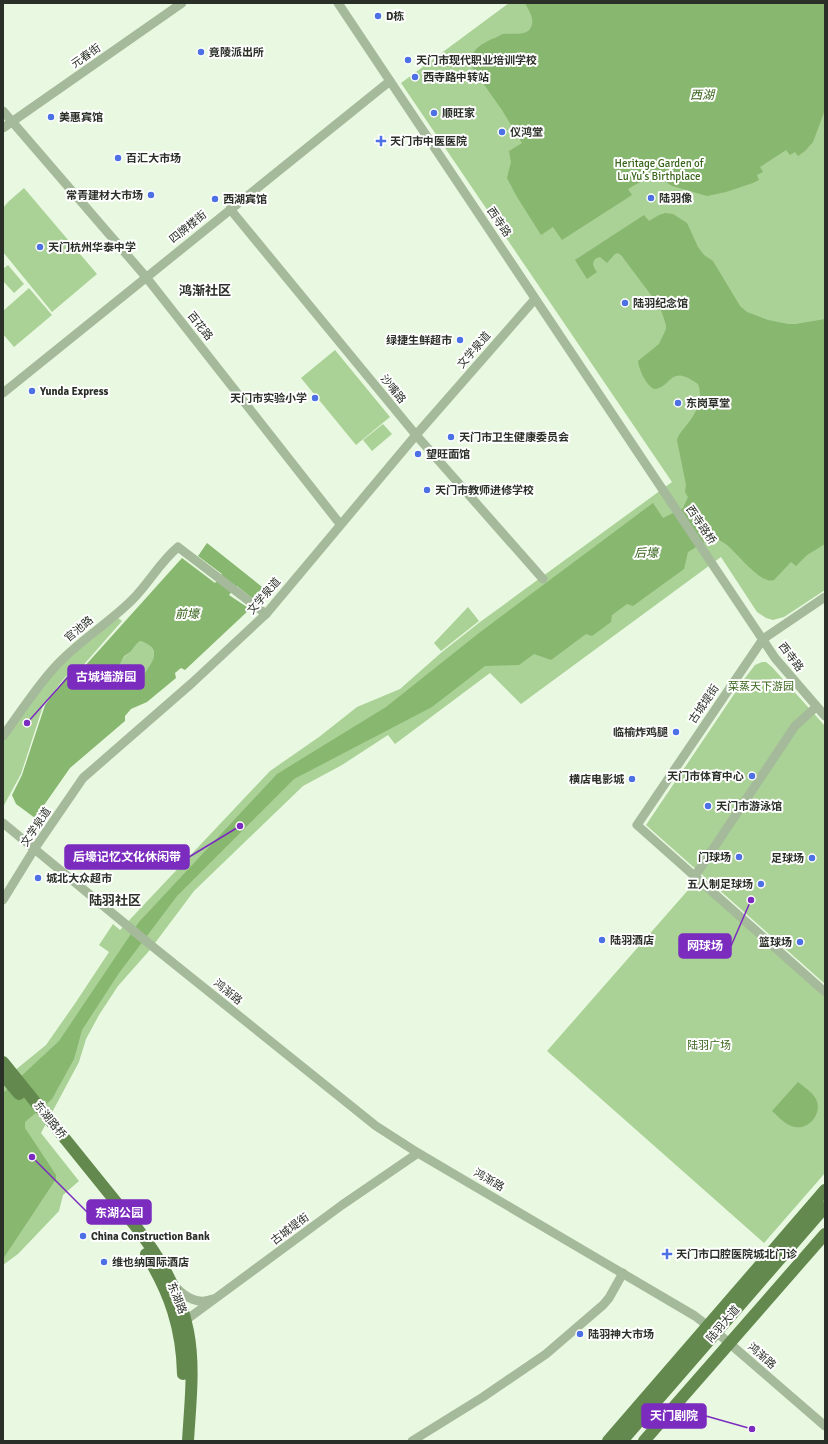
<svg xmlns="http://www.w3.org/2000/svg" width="828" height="1444" viewBox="0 0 828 1444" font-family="Signika,'Noto Sans SC',sans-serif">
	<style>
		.green { fill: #aad196 }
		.water { fill: #88b76f; fill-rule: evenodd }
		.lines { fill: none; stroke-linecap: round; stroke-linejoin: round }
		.minor { stroke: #a5ba9a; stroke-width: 9 }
		.major { stroke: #63894e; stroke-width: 12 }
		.poi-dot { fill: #4d71e4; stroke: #fff; stroke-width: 1.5 }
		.labels { text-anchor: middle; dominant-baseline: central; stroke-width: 4; stroke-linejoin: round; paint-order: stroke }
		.poi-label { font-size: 11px; font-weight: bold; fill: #2a3027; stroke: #fff; text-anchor: start }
		.street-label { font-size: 11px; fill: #2a3027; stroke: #fff }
		.park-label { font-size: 11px; fill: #39651c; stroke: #fff }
		.water-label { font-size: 12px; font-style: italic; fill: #37631a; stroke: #fff }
		.quarter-label { font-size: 13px; font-weight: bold; fill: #2a3027; stroke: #fff }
		.leader { fill: none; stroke: #7b2cbf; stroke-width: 1.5 }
		.callout-dot { fill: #7b2cbf; stroke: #fff; stroke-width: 1.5 }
		.callout { fill: #7b2cbf; stroke: #7b2cbf; stroke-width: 1.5 }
		.callout-label { font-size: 12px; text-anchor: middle; font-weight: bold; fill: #fff }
	</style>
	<rect width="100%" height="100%" fill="#e9f9e1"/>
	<g class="green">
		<polygon points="509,3 825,3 825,590 784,617 773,620 766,618 757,612 721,557 521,704 490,673 395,744 388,735 342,765 303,786 194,891 149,951 118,986 99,1015 86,1039 79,1062 41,1133 79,1181 63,1195 59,1211 18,1254 3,1265 3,1080 46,1045 76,1002 109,952 99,945 113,924 120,930 270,771 319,737 357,707 400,689 442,652 480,622 672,482 401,83"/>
		<polygon points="24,188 97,274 52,312 3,252 3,208 8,202"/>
		<polygon points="8,265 24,284 14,293 3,281 3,269"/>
		<polygon points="29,288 52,315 14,347 3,334 3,311"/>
		<polygon points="335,350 390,417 356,445 301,378"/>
		<polygon points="383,424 392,434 372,451 363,440"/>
		<polygon points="468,607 479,621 441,651 434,643"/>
		<polygon points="118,618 122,621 73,677 66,676 43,706 21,774 3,807 3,740 57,667"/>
		<path d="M140 641C167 649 149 671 137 684 122 688 115 675 120 662 123 657 128 655 131 650 134 646 135 643 140 641Z"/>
		<polygon points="762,662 766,662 772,667 825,726 825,984 646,825 745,678 755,665"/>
		<polygon points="696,881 825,997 825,1173 764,1243 547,1051"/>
	</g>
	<g class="water">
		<path d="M525 3H825V110L813 142 805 151 798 156 795 152 790 155 786 150 760 167 763 172 757 175 759 180 753 183 726 192 707 196 672 186 654 174 628 189 632 195 562 240 553 227 541 235 517 197 507 178 511 162 509 151 522 143 502 110 473 69C468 51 478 46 492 39 496 38 500 35 503 34 511 33 525 36 530 29 536 20 529 11 525 3Z"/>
		<path d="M665 213 673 214 687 223 698 247 704 255 713 261 740 306 747 312 768 320 788 324H796L825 319V544L807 555 796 566 791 562 774 580C761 585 737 553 727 545 723 542 718 539 713 537L688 552 684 569 633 606 627 604 612 615 611 622 592 636 586 634 551 660 534 654 519 665 485 666 432 707 294 779 177 896 119 973 82 1030 74 1059 52 1099 25 1122V1128L56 1175V1179L3 1259V1093L59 1041 139 922 277 774 386 707 479 633 653 503 663 518 683 508 688 497 685 492 686 485 677 440C678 435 682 431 685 427 696 414 704 400 698 384 694 381 690 379 686 377 670 370 669 388 654 389 646 385 639 370 638 361L659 344 666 329V325L660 307 621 255 618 253 615 254 607 263 600 257C591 259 592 266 597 272L587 279 575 260 644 215 649 221 659 215Z"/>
		<path d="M207 543 266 590 257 602 237 586 229 595 250 609 185 670 181 668 175 673 176 678 147 702 131 709 125 716V721L70 768 35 818 16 804 12 795 22 775 45 705 67 676 74 678 182 558 215 583 222 574 198 556ZM140 641C162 648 154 661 144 674 142 677 140 682 136 684 133 685 128 685 124 683 116 679 118 665 123 658 125 655 128 654 130 652 134 648 135 644 140 641Z"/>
		<path d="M798 1082C804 1087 812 1092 816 1099 823 1113 809 1130 795 1127 785 1125 779 1117 772 1111Z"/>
	</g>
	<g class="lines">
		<g class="minor">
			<polyline points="338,3 775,658 825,716"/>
			<polyline points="3,111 146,277 340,524"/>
			<polyline points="3,128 182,3"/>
			<polyline points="230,209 416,435 543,579"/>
			<polyline points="3,393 390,81"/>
			<polyline points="825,597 763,639 637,825 825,992"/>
			<path d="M3 736C20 713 35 689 54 668 77 642 108 624 132 600 149 583 160 562 178 547L266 614"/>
			<polyline points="3,823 152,946 376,1126 418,1153 695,1316 721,1336 825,1426"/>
			<polyline points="695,876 795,726 816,707"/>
			<polyline points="3,900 35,848 83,778 192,683 266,614 416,435 535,299"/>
			<path d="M175 1286C185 1298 199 1305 213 1299"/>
			<polyline points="182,1323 342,1205 418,1153"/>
			<polyline points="412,1441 483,1397 546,1354 603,1305 609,1298 623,1273"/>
		</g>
		<g class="major">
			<path d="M3 1062 137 1228C160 1258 181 1293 188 1331 195 1367 190 1405 188 1441"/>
			<polyline points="3,1075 19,1094"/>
			<path d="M146 1254C170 1293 182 1328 183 1374"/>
			<polyline points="608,1441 825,1190"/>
			<polyline points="622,1441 825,1207"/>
			<polyline points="644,1441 825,1234"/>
		</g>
	</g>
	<g class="poi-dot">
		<circle cx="378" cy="16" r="4"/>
		<circle cx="201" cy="52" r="4"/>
		<circle cx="408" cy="60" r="4"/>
		<circle cx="415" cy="77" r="4"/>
		<circle cx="434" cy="113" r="4"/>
		<circle cx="51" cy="117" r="4"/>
		<circle cx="502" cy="132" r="4"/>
		<path d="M379 135h4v4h4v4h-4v4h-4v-4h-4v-4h4z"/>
		<circle cx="118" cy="158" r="4"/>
		<circle cx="151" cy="195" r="4"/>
		<circle cx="651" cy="198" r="4"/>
		<circle cx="215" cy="199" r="4"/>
		<circle cx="40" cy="247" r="4"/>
		<circle cx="625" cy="303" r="4"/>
		<circle cx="460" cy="340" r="4"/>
		<circle cx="32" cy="391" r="4"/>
		<circle cx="315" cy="398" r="4"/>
		<circle cx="678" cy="403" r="4"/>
		<circle cx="451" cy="437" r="4"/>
		<circle cx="418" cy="454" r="4"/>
		<circle cx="427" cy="490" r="4"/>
		<circle cx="676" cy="732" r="4"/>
		<circle cx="752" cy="776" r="4"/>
		<circle cx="632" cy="779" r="4"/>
		<circle cx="708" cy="806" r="4"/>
		<circle cx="739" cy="857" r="4"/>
		<circle cx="812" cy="858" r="4"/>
		<circle cx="38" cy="878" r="4"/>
		<circle cx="761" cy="884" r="4"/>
		<circle cx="602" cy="940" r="4"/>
		<circle cx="800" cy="942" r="4"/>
		<circle cx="83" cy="1236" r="4"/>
		<path d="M665 1248h4v4h4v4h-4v4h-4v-4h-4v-4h4z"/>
		<circle cx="104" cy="1262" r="4"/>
		<circle cx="580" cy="1334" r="4"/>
	</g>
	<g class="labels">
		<g class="poi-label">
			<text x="386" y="16">D栋</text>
			<text x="209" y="52">竟陵派出所</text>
			<text x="416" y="60">天门市现代职业培训学校</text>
			<text x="423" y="77">西寺路中转站</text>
			<text x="442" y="113">顺旺家</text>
			<text x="59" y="117">美惠宾馆</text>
			<text x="510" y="132">仪鸿堂</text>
			<text x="390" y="141">天门市中医医院</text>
			<text x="126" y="158">百汇大市场</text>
			<text x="143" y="195" text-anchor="end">常青建材大市场</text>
			<text x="659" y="198">陆羽像</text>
			<text x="223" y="199">西湖宾馆</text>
			<text x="48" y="247">天门杭州华泰中学</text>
			<text x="633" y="303">陆羽纪念馆</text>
			<text x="452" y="340" text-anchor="end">绿捷生鲜超市</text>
			<text x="40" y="391">Yunda Express</text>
			<text x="307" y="398" text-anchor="end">天门市实验小学</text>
			<text x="686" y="403">东岗草堂</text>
			<text x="459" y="437">天门市卫生健康委员会</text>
			<text x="426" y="454">望旺面馆</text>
			<text x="435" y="490">天门市教师进修学校</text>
			<text x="668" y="732" text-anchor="end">临榆炸鸡腿</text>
			<text x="744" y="776" text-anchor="end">天门市体育中心</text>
			<text x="624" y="779" text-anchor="end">横店电影城</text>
			<text x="716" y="806">天门市游泳馆</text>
			<text x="731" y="857" text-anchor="end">门球场</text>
			<text x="804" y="858" text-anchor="end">足球场</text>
			<text x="46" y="878">城北大众超市</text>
			<text x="753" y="884" text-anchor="end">五人制足球场</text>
			<text x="610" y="940">陆羽酒店</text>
			<text x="792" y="942" text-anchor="end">篮球场</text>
			<text x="91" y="1236">China Construction Bank</text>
			<text x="676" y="1254">天门市口腔医院城北门诊</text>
			<text x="112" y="1262">维也纳国际酒店</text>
			<text x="588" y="1334">陆羽神大市场</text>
		</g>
		<g class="street-label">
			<text transform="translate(86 56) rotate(-35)">元春街</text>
			<text transform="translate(499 222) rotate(56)">西寺路</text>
			<text transform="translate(188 227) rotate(-39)">四牌楼街</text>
			<text transform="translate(200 326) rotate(51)">百花路</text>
			<text transform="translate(474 350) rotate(-49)">文学泉道</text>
			<text transform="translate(393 389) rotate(51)">沙嘴路</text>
			<text transform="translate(701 525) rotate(56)">西寺路桥</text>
			<text transform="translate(264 596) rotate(-49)">文学泉道</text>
			<text transform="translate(79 629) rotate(-40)">官池路</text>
			<text transform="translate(791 657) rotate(53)">西寺路</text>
			<text transform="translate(704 704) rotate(-56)">古城堤街</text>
			<text transform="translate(36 827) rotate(-56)">文学泉道</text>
			<text transform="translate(228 992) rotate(39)">鸿渐路</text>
			<text transform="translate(50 1120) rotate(51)">东湖路桥</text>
			<text transform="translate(489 1180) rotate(30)">鸿渐路</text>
			<text transform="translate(290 1229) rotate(-37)">古城堤街</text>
			<text transform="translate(177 1298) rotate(68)">东湖路</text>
			<text transform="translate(723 1324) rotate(-49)">陆羽大道</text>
			<text transform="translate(762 1356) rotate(41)">鸿渐路</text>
		</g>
		<g class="park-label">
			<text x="659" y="163">Heritage Garden of<tspan x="659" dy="13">Lu Yu’s Birthplace</tspan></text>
			<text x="761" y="686">菜蒸天下游园</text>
			<text x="709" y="1045">陆羽广场</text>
		</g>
		<g class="water-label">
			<text x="702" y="95">西湖</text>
			<text x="646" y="553">后壕</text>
			<text x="187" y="614">前壕</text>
		</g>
		<g class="quarter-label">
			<text x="205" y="291">鸿渐社区</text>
			<text x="115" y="901">陆羽社区</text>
		</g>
	</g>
	<path class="leader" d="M27 723L68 677M240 826L189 857M751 900L731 946M32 1157L87 1212M752 1429L706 1416"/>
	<g class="callout-dot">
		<circle cx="27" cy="723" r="4"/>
		<circle cx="240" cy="826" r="4"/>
		<circle cx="751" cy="900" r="4"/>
		<circle cx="32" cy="1157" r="4"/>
		<circle cx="752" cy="1429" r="4"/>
	</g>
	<g class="callout">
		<rect x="68" y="665" width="76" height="24" rx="4"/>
		<rect x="65" y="845" width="124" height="24" rx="4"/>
		<rect x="679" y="934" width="52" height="24" rx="4"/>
		<rect x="87" y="1200" width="64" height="24" rx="4"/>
		<rect x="642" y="1404" width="64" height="24" rx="4"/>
	</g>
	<g class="callout-label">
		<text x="106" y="681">古城墙游园</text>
		<text x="127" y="861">后壕记忆文化休闲带</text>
		<text x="705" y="950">网球场</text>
		<text x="119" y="1217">东湖公园</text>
		<text x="674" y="1420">天门剧院</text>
	</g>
	<rect width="828" height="1444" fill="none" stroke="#2a3027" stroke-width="8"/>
</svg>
